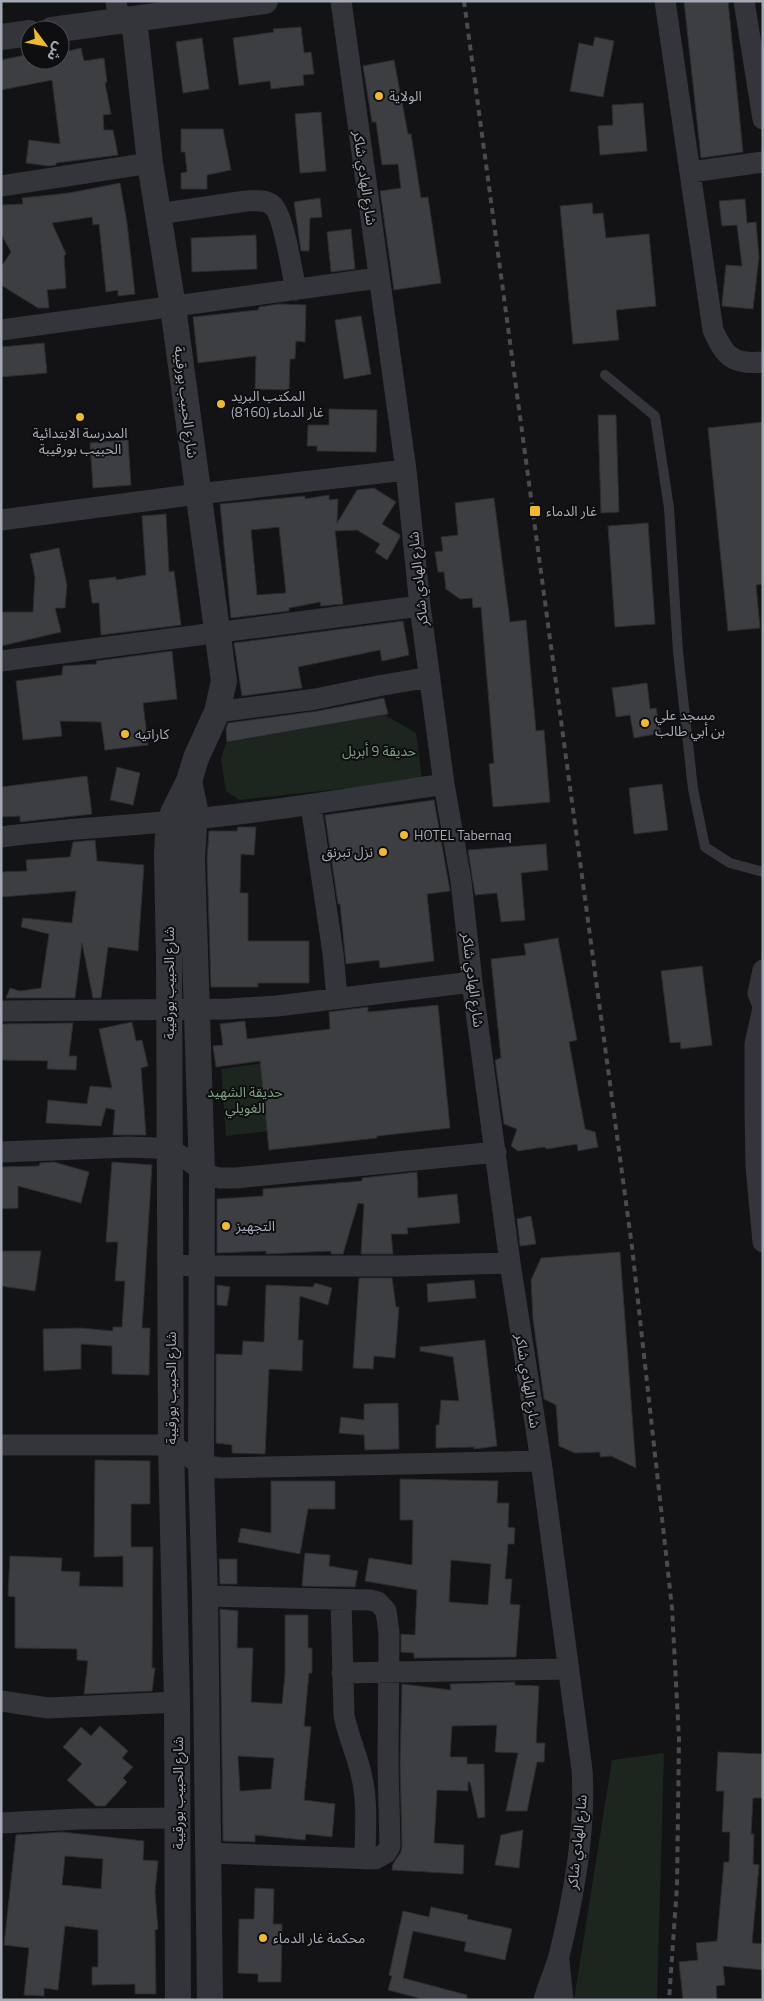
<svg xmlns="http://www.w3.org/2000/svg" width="764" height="2001" font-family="'Titillium Web','Noto Sans Arabic',sans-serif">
  <rect width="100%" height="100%" fill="#131315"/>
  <path fill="#1d251f" d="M385 715 416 733 422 780 239 800 226 791 221 759 226 743Z
    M263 1063 269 1131 226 1136 221 1069Z
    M664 1753 657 2000H574L612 1760Z"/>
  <path fill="#3d3e42" stroke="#2d2d31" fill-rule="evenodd" d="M684 1H728L743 152 701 158Z
    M301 27 304 53 311 52 314 74 303 75 304 85 271 89 270 81 239 85 233 38 274 32 273 29Z
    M595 37 614 41 603 97 570 91 579 43 593 46Z
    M202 38 209 89 183 93 176 42Z
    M81 48 84 61 104 58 107 82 105 83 111 114 103 115 104 130H113L118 155 56 163V165L49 166 26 163 29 140 60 144 52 80 1 90V60L30 54V60H60V53Z
    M394 60 408 134H411L421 198 428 197 441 283 394 290 380 191 401 188 398 164 382 165 376 122H372L363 66Z
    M643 103 647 151 600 155 598 126 613 125 612 105Z
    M321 112 326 171 300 173 295 114Z
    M181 129H223L231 170 207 175V189H181V173L187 172 185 152H181Z
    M120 183 127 223 135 294 118 296V290L106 292 99 224 93 225 92 217 52 223 66 254 64 256 66 288 47 290 49 308H38L1 285V267L11 252 1 234V205L23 204 22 198 69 193Z
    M320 198 322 217 310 218 309 251H301L294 202Z
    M745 199 747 223 756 222 759 257 753 309 722 306V304L726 265 742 266 737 225 722 226 719 201Z
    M592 203 593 214 603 213 606 238 649 234 656 306 616 310 619 340 573 344 560 206Z
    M351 229 355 269 331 272 327 232Z
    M256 235 257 269 192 272 191 238Z
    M279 304 306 305 305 342 296 341 295 359H290L289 390 255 389 256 356 198 363 193 317 258 310 259 307Z
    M361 316 371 374 344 379 335 320Z
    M44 343 47 373 1 377V347Z
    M329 409 377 410 376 452 317 451V446H307L308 425H329Z
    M598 415H616L619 512 601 513Z
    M763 422V584L756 585 760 628 728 631 708 428Z
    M128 440 131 485 93 488 90 443Z
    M374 488 396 502 382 524 400 535V537L387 560 375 552 380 544 357 530 335 531 343 604 321 606 320 602 289 608V611L231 618 220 504 305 496V499L329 495V500L338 499 337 523 357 490ZM279 527 286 593 257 595 251 530Z
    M494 498 510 622 526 620 536 731 544 730 550 802 493 807 489 764 494 763 481 607 473 608 472 598 460 599 446 589 444 572H438L435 552 443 551 441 537 458 535 455 503Z
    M166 514 169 572 174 571 181 625 101 635 99 603H92L89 580 116 577V580L146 575 142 516Z
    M648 523 655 624 615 627 608 526Z
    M59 548 67 585 65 608H55L61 632 1 646V612H33L35 577 30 554Z
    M403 621 409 655 382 661 380 650 298 667 302 688 242 696 234 643Z
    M172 651 177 699 143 703 148 745 105 750 101 722 60 721 62 736 23 740 16 681 62 675 63 666 97 664 96 661Z
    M647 683 650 709 656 708 661 733 634 738 630 715 616 717 612 688Z
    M384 698 388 714 227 742 226 729 228 723 318 711Z
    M117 767 140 773 133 805 110 800Z
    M87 776 92 814 20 822V816L1 817V787Z
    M662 784 668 830 634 834 629 788Z
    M434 800 450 891 427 894 434 961 380 968 379 960 346 964 340 904H338L325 815Z
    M238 827H256L254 855 241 854 240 893H248V941H309V983H258V987H211L207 859 209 831H237Z
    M95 840 97 861 144 865 138 951 108 947 101 998H93L82 943 75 998H6L10 988 20 991 41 988 49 934 21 927 23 918 72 923 76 891 1 897V872L27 871 26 860 70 857 73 842Z
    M546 844 548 870 521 873 525 920 501 922 497 893 475 895 468 850Z
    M558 938 577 1040 569 1042 585 1129 595 1132 598 1147 578 1151 577 1144 547 1149 544 1147 518 1151 511 1146 517 1129 504 1124 495 1060 501 1058 491 959 526 955 524 944Z
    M702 966 712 1045 681 1049 680 1042 670 1043 661 971Z
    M438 1005 450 1128 377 1136V1138L269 1150 260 1061 216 1067 213 1046 223 1045 220 1024 245 1021 247 1039 330 1029 329 1012 368 1007V1012Z
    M132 1022 136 1041 142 1040 148 1066 141 1068 146 1135H113L115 1110 106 1108 101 1126 46 1123 48 1100 87 1104 90 1086 112 1088 99 1029Z
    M73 1023 69 1056H77L76 1070 47 1069 48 1061 1 1060V1024Z
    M54 1162 89 1172 81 1203 18 1186V1208L1 1209V1167L39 1166 40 1163Z
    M112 1162 152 1165 142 1328H150L149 1375 112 1374V1346L81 1344V1369L44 1371 43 1329 80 1328 113 1331V1327H122L125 1281H115L118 1242H106Z
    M417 1172 418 1198 457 1194 460 1223 407 1228 408 1234H391L393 1254H361L364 1204 358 1203 343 1254H331V1251L266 1254V1251L217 1253V1199L263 1196V1189L362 1181V1178Z
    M531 1216 536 1244 520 1246 517 1219Z
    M1 1251H41L35 1291 1 1286Z
    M620 1252 636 1468 611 1456 600 1457V1452L575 1453 559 1446 556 1405 544 1399 533 1319 531 1280 541 1258Z
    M359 1278H392L396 1307H399L395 1358 374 1356 373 1369 353 1368Z
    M474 1280 476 1298 428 1302 427 1284Z
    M315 1283 332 1288 328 1305 300 1296 298 1340H303L302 1371 269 1369 265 1454 232 1453V1445L216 1443V1354L242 1355 243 1341 264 1342 266 1285 313 1287Z
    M217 1285 230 1287 227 1306 217 1305Z
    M485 1340 497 1446 474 1449V1447L436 1448V1425H439L441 1400 459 1401 453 1357 420 1351V1347Z
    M398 1403 399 1449 365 1450 364 1435 339 1433 341 1417 364 1420V1404Z
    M95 1460 150 1461V1504H131V1547H153L152 1668H155L152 1691 84 1694 88 1661 77 1660V1649L15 1648V1597L8 1596 10 1556 62 1558 61 1571 80 1572 79 1586 123 1587V1556L94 1557Z
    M400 1479 498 1481 497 1503H509L508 1527 515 1528 514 1544H508L505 1579H512L510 1604 520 1605 516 1657 414 1658V1653L401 1652V1634L415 1635 417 1590 365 1581 369 1558 412 1565 413 1520H400ZM451 1560 491 1564 488 1605 449 1602Z
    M271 1481H335V1509H308L300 1554 238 1542 241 1528 271 1533Z
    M305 1553 330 1555 329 1566 358 1571 355 1587 302 1586Z
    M219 1559H237V1584H220Z
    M220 1609 238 1611 237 1648H253L251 1702 282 1704 285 1675V1615H308V1648H312V1673H309L304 1726 311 1727 304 1800 335 1804 332 1837 306 1834 305 1840 255 1835V1842L223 1841ZM238 1756 274 1758 271 1789 240 1791Z
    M515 1682V1685L539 1686 536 1743H545L544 1762H537L527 1811H506L518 1753 495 1752 497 1725 452 1726 450 1757H467V1764H484L485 1817 478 1818 470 1782H468V1791L437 1790 434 1843 464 1845 463 1874 392 1870 393 1864 401 1852 402 1846 400 1762 402 1684 451 1690 450 1684Z
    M100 1726 128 1751 122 1758 133 1767 123 1778 127 1782 105 1806H96L67 1780 82 1764 63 1747 81 1727 91 1736Z
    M718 1752 763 1754V1798H753L751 1834H754L753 1864 759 1865 752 1943 763 1944V1970L723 1966 725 1985 716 1986 717 2000H683L679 1962 698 1960 696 1943 717 1941 724 1862H729L730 1832H722L724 1791H716Z
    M523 1830 519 1868 495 1865 501 1835Z
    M62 1832 144 1841 143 1860 158 1861 155 1892 158 1929 155 1930 156 1994H135V1984L92 1985V1967H98V1930L65 1926 58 1990 44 1988V1996L24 1995 29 1948 4 1945 16 1835ZM65 1856 103 1859 101 1889 62 1885Z
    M255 1888 274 1889 273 1924H282L281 1982H258V1974L238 1973 239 1919H254Z
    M431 1907 468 1915 467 1919 512 1929 505 1960 464 1951 466 1942 413 1931 403 1978 467 1995V2000H426L388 1990 392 1976 389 1975 403 1911 429 1917Z"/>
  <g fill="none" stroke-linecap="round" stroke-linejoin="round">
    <path stroke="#34353a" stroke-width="10" d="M605 375 655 416 669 508 678 652 693 789 705 847 730 863 763 872"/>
    <path stroke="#34353a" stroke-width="21" d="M116 1 119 20
      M341 1 406 470 420 606 444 784 461 881 472 982 510 1263 541 1461 582 1770C586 1831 574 1896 559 1956 555 1971 548 1985 544 2000
      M665 1 713 330C725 357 733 365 763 362
      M744 1 763 119
      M691 172 763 162
      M1 186 150 163
      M158 214 246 201C254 201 265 199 272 205 284 214 292 273 296 290
      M1 330 378 278
      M1 520 198 494 406 470
      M1 661 420 606
      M217 712 316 699 378 686 430 677
      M311 805 333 953 337 998
      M1 837C58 829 115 827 172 821 263 813 353 798 444 784
      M763 970 758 993 763 1006
      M763 1008 755 1044V1106L756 1166 763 1242
      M1 1011 229 1009 277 1006 472 982
      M1 1152 128 1147 155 1148 170 1150 187 1159 207 1175 220 1178H236L496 1152
      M170 1265 200 1266H399L510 1263
      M1 1445H163L180 1450 201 1465 221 1468 541 1461
      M205 1596 370 1600 378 1602 386 1611 389 1633 388 1762 390 1846 386 1853 375 1859 208 1853
      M341 1600 344 1715C348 1737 358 1756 362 1778 368 1804 365 1832 365 1859
      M342 1673 567 1669
      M1 1701 48 1708 177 1702
      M1 1823 79 1819 177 1818
      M559 1961 563 2000"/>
    <path stroke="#34353a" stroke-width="26" d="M134 19 150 163 173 307 224 681 217 712 196 758 189 781 173 813 168 835 167 855 169 960 171 1446 177 1702 178 2000
      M52 30 265 1
      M1 37 30 33
      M189 781 195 810 192 859 202 1172 201 1465 205 1596 210 2000"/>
    <path stroke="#494b51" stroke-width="4" stroke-dasharray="6 5" stroke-linecap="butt" d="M464 1 632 1247 672 1608 679 1739 677 1886 669 2000"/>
  </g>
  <g fill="#efba31" stroke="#0e0e10" stroke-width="2">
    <circle cx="379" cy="96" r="5"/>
    <circle cx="221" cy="404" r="5"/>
    <circle cx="80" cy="417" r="5"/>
    <rect x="529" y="505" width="12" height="12" rx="2.5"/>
    <circle cx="645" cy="723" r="5"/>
    <circle cx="125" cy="734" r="5"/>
    <circle cx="404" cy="835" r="5"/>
    <circle cx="383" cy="852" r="5"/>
    <circle cx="226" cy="1226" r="5"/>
    <circle cx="263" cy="1938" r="5"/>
  </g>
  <g text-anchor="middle" stroke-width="4" stroke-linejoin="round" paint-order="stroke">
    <g font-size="14" fill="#a5a9b5" stroke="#0e0e10" text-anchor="start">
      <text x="389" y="101">الولاية</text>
      <text x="231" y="401">المكتب البريد<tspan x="231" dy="16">غار الدماء (8160)</tspan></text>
      <text x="80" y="438" text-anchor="middle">المدرسة الابتدائية<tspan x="80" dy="16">الحبيب بورقيبة</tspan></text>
      <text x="546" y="516">غار الدماء</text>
      <text x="655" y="720">مسجد علي<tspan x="655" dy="16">بن أبي طالب</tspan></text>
      <text x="135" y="739">كاراتيه</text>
      <text x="414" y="840">HOTEL Tabernaq</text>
      <text x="373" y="857" text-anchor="end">نزل تبرنق</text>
      <text x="236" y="1231">التجهيز</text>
      <text x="273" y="1943">محكمة غار الدماء</text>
    </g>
    <g font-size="14" fill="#a5a9b5" stroke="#0e0e10">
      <text transform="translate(365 178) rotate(82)" y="5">شارع الهادي شاكر</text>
      <text transform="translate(186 402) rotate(83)" y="5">شارع الحبيب بورقيبة</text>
      <text transform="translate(418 579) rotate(-96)" y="5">شارع الهادي شاكر</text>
      <text transform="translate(473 980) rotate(83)" y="5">شارع الهادي شاكر</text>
      <text transform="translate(169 983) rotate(-90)" y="5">شارع الحبيب بورقيبة</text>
      <text transform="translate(528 1381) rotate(81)" y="5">شارع الهادي شاكر</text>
      <text transform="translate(171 1388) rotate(-90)" y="5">شارع الحبيب بورقيبة</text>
      <text transform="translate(178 1793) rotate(-90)" y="5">شارع الحبيب بورقيبة</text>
      <text transform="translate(577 1842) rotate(-84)" y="5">شارع الهادي شاكر</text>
    </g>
    <g font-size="14" fill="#7ca080" stroke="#0e0e10">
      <text x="379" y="756">حديقة 9 أبريل</text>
      <text x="245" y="1097">حديقة الشهيد<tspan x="245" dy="16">الغويلي</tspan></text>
    </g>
  </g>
  <rect width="764" height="2001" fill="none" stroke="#a5a9b5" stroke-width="5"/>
  <g transform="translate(45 45) rotate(122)"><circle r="24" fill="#0e0e10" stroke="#4a4c52"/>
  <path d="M0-4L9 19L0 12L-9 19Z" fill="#efba31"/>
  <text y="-8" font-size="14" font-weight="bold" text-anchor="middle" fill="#a5a9b5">ش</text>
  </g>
</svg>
